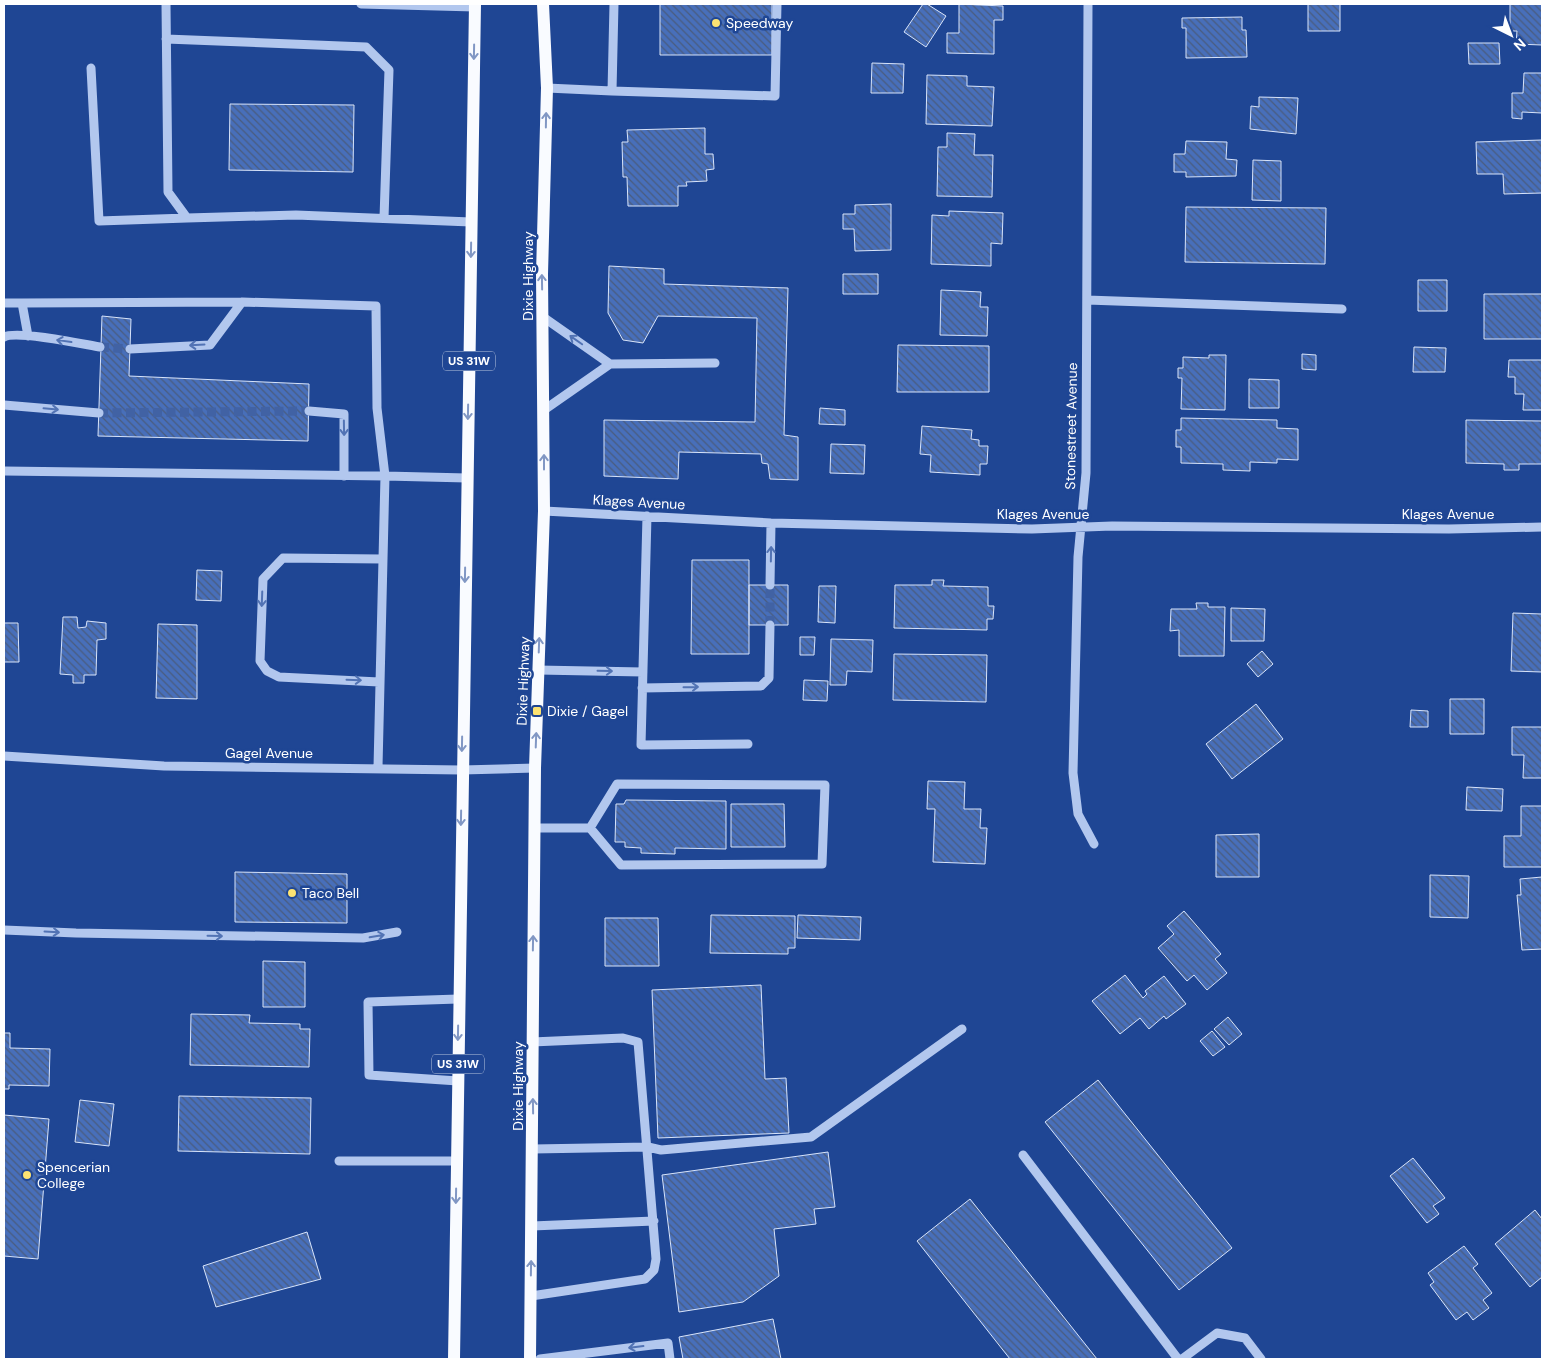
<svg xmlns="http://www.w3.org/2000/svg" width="1546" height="1363" font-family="'DM Sans',sans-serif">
  <defs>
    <pattern id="building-back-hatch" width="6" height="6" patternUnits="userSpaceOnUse" patternTransform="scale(1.25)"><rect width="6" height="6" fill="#486fba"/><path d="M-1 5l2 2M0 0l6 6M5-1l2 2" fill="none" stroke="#4a5c7e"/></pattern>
  </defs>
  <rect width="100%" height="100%" fill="#1f4694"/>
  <path fill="url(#building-back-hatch)" stroke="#d8e4fa" d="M660 4H772V55H660Z
    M923 4H927L946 16 926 47 904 32Z
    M959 4 1003 6V20H994V54L947 53V33H959Z
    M1308 4H1340V31H1308Z
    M1510 4H1542V45L1516 44 1517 31H1510Z
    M1242 17V30H1246L1247 57 1186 58V28H1182V18Z
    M1468 43H1499L1500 64H1469Z
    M872 63 904 64 903 93H871Z
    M1524 73H1542V113L1522 112V119L1512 118V93H1523Z
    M927 75 967 76V86L994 87 992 126 926 124Z
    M1259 97 1298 98 1296 134 1250 129 1251 106 1259 107Z
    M230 104 354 105 353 172 229 170Z
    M705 128V154H713L714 169 706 170 707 181 686 182 687 186H678V206H628L627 177H623L622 142H628L627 130Z
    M947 133 975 134 974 155H993L992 197 937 196 938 147H947Z
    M1542 140V193L1504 194 1503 174H1477L1476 142Z
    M1186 141 1227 142 1226 159 1237 160 1236 176 1186 177V172H1174V154H1185Z
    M1253 160 1281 161V201L1252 200Z
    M891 204V250L855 251 854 229H843V214H855V205Z
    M1186 207 1326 208 1325 264 1185 262Z
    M949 211 1003 213 1002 244 991 243V266L931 264 932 215 949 216Z
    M609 266 664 269V284L788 288 784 435 798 437V480L770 479 768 464 762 463 761 454 679 452 678 479 604 476V420L755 422 757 318 658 316 643 343 623 340 608 313Z
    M843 274H878V294H843Z
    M1418 280H1447V311H1418Z
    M941 290 981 292 980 307H988L987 336 940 335Z
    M1484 294H1542V339H1484Z
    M102 316 131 319 129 376 309 384 308 441 98 436Z
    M898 345 989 346V392H897Z
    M1414 347 1446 348 1445 372H1413Z
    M1302 354 1316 355V370L1302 369Z
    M1209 355H1226L1225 410 1181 409 1182 378H1178V368H1183V357L1209 358Z
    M1509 360H1542V410H1523L1524 394H1515V377H1508Z
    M1249 379 1279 380V408H1249Z
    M820 408 845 410V425L819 424Z
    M1181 418 1277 420V428L1298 429V460L1277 459V463L1250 462V471L1223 470V464L1181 463V447H1176V430H1181Z
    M1466 420 1542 421V464H1519V470H1504V464L1466 463Z
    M922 426 972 430 971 439 979 440V446H988L987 464H980V475L930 472 931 455 920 454Z
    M831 444 865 445 864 474 830 473Z
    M692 560H749V654H691Z
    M197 570 222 571 221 601 196 600Z
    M932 580H944L943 586 988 587V606H994L993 619H987V630L894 628 895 585H932Z
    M749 585H788V625H749Z
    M819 586H836L835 623 818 622Z
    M1196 603H1208V607H1225L1224 656H1179V630L1170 631 1171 609H1197Z
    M1231 608 1265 609 1264 641H1231Z
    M1513 613 1542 614V672L1511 671Z
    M63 617H77L78 628 86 627 87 621 106 623V639L97 640 96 675H84V683H73V675L60 674Z
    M4 623H18L19 662H4Z
    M158 624 197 625V699L156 698Z
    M800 637H815L814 655H800Z
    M831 639 873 640 872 672 847 671 846 685H830Z
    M1262 651 1273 664 1258 677 1247 664Z
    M894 654 987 655 986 702 893 700Z
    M804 680 828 681 827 701 803 700Z
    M1450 699H1484V734H1450Z
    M1256 704 1283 739 1232 779 1206 744Z
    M1411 710 1428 711V727H1410Z
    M1512 727H1542V778H1523L1524 755H1512Z
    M928 781 965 782 964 809H981L980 828H987L985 864 933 862 935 809H927Z
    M1467 787 1503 789 1502 811 1466 810Z
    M626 800 726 801V849L675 848V854L641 853V848L625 847V842H615L616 804H624Z
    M731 804H784L785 847H731Z
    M1521 806H1542V867H1504V836H1521Z
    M1259 834V877H1216V835Z
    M235 872 347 874V923L235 922Z
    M1430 875 1469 876 1468 918 1430 917Z
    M1542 877V949L1522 950 1517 895H1521L1520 879Z
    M1184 911 1221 954 1215 959 1227 973 1207 990 1194 975 1187 981 1158 948 1174 934 1167 926Z
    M711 915 795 916V948H788V954L710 953Z
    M798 915 861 917 860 940 797 938Z
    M605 918H658L659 966H605Z
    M263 961 305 962V1007H263Z
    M1125 975 1143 998 1147 994 1145 991 1164 976 1186 1004 1166 1019 1164 1016 1149 1029 1140 1018 1120 1034 1092 1001Z
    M761 985 765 1079 786 1078 789 1133 658 1138 652 990Z
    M191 1014 250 1015 249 1023 300 1024V1029H310L309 1067 190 1065Z
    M1228 1017 1242 1034 1229 1045 1214 1029Z
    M1212 1031 1225 1047 1213 1056 1200 1041Z
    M4 1033H10V1048L50 1049 49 1086 9 1085V1089H4Z
    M1098 1080 1232 1248 1179 1290 1045 1122Z
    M179 1096 311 1098 310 1154 178 1151Z
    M80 1100 114 1104 109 1146 75 1142Z
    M4 1115 49 1119 38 1259 4 1256Z
    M828 1152 835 1207 814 1209 816 1224 774 1229 779 1276 743 1302 679 1312 662 1175Z
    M1413 1158 1445 1198 1433 1206 1439 1214 1427 1223 1390 1176Z
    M970 1199 1097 1359H1010L917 1241Z
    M1535 1210 1542 1219V1277L1530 1287 1495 1244Z
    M307 1232 321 1279 216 1307 203 1266Z
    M1464 1246 1478 1264 1473 1268 1492 1293 1483 1300 1489 1308 1473 1320 1467 1312 1456 1320 1430 1285 1434 1282 1428 1273Z
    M773 1319 781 1359H683L679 1337Z"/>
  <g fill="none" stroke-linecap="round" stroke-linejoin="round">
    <path stroke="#4162a4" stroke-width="9" stroke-dasharray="9 4.5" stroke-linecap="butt" d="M100 347 130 349
      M99 413 309 411
      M770 625V585"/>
    <path stroke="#b2c7ee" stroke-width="9" d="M166 4 168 192 187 218 296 215 471 222
      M361 4 475 7
      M614 4 612 91 775 96 777 4
      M1088 4 1086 473 1078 557 1073 773 1078 814 1094 844
      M166 39 366 47 389 70 384 218
      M91 68 99 221 187 218
      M547 88 612 91
      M1087 300 1342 309
      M4 303H22L28 336
      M22 303 242 302 376 306 377 408 385 476 467 478
      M543 317 610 364
      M4 337C17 330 82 344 100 347
      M130 349 210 345 242 302
      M4 405 99 413
      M544 410 610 364 715 363
      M309 411 344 414V476
      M4 471 385 476 378 767
      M544 511 771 523 1032 529 1112 526 1449 529 1542 527
      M647 516 641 745 748 744
      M770 585 771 523
      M538 670 643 672
      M379 682 279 677 267 671 260 661 263 579 283 558 382 559
      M642 688 761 686 769 678 770 625
      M4 756 164 766 462 770 535 768
      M617 784 825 785 822 864 621 865 590 828Z
      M534 828H590
      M4 930 76 933 363 938 397 932
      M458 1081 369 1075 368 1002 458 999
      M533 1149 648 1147 661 1150 811 1137 962 1029
      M1023 1155 1178 1359
      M339 1161H456
      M532 1226 654 1221
      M531 1296 645 1279 654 1270 656 1259 638 1042 623 1038 532 1042
      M540 1359 668 1343 670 1359
      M1182 1359 1217 1333 1245 1338 1261 1359"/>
    <path stroke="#f9fbff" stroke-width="12" d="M454 1359 475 4
      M530 1359 535 768 544 511 542 274 547 88 543 4"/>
  </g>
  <defs><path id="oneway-shaft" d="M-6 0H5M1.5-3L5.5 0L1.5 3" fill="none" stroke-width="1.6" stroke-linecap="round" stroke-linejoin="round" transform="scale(1.25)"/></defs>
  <g stroke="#8197c4">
    <use href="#oneway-shaft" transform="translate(474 52) rotate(91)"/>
    <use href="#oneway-shaft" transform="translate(546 120) rotate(-89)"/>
    <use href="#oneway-shaft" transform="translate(471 250) rotate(91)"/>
    <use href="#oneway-shaft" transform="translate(542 282) rotate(-91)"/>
    <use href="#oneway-shaft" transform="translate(468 412) rotate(91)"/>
    <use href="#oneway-shaft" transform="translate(544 462) rotate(-90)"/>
    <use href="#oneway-shaft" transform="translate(465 575) rotate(91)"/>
    <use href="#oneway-shaft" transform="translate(539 645) rotate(-88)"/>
    <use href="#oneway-shaft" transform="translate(536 740) rotate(-88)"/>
    <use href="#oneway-shaft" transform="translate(462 744) rotate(91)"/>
    <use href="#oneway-shaft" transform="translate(461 818) rotate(91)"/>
    <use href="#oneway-shaft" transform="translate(533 943) rotate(-89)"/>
    <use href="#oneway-shaft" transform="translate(458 1033) rotate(91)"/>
    <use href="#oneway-shaft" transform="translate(533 1106) rotate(-91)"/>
    <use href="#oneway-shaft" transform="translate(456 1196) rotate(91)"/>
    <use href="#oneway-shaft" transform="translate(531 1268) rotate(-89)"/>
  </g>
  <g stroke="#5273b4">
    <use href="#oneway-shaft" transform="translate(576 340) rotate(-145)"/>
    <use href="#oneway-shaft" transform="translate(64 341) rotate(-172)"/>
    <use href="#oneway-shaft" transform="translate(197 345) rotate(177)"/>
    <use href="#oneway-shaft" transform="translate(51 409) rotate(5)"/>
    <use href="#oneway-shaft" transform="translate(344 428) rotate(89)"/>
    <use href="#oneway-shaft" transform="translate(771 554) rotate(-89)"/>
    <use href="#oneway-shaft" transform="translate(262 599) rotate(92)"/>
    <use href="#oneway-shaft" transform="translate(605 671) rotate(1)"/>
    <use href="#oneway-shaft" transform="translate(354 680) rotate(2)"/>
    <use href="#oneway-shaft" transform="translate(691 687) rotate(-1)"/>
    <use href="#oneway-shaft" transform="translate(52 932) rotate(3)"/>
    <use href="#oneway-shaft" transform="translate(215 936) rotate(1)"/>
    <use href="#oneway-shaft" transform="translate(377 936) rotate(-10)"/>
    <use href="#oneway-shaft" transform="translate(636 1347) rotate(173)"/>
  </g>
  <g fill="#fce272" stroke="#1f4694" stroke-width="2">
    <circle cx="716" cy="23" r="5"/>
    <rect x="532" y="706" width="10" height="10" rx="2.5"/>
    <circle cx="292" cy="893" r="5"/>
    <circle cx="27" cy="1175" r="5"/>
  </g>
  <g text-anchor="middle" stroke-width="5" stroke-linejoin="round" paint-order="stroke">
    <g fill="#1f4694" stroke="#bcc8df" stroke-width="1">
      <rect x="443" y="351.5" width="52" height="19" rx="4"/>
      <rect x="432" y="1054.5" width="52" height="19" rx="4"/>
    </g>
    <g font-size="12" font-weight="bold" fill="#fff">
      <text x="469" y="365">US 31W</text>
      <text x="458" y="1068">US 31W</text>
    </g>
    <g font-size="14" fill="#fff" stroke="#1f4694" text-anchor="start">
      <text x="726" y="28">Speedway</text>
      <text x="547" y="716">Dixie / Gagel</text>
      <text x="302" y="898">Taco Bell</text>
      <text x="37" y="1172">Spencerian<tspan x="37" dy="16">College</tspan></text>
    </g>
    <g font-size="14" fill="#fff" stroke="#1f4694">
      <text transform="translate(528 276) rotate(-90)" y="5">Dixie Highway</text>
      <text transform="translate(1071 426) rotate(-89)" y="5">Stonestreet Avenue</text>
      <text transform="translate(639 502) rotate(3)" y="5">Klages Avenue</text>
      <text x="1043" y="519">Klages Avenue</text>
      <text x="1448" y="519">Klages Avenue</text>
      <text transform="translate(523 681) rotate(-88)" y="5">Dixie Highway</text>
      <text x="269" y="758">Gagel Avenue</text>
      <text transform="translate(518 1086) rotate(-90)" y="5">Dixie Highway</text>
    </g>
  </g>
  <rect width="1546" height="1363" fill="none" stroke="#ffffff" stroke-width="10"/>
  <g transform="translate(1511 35) rotate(138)" stroke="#1f4694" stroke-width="4" paint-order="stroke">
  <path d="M0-4L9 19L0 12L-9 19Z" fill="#ffffff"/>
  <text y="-8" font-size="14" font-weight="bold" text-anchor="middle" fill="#ffffff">N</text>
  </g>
</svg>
